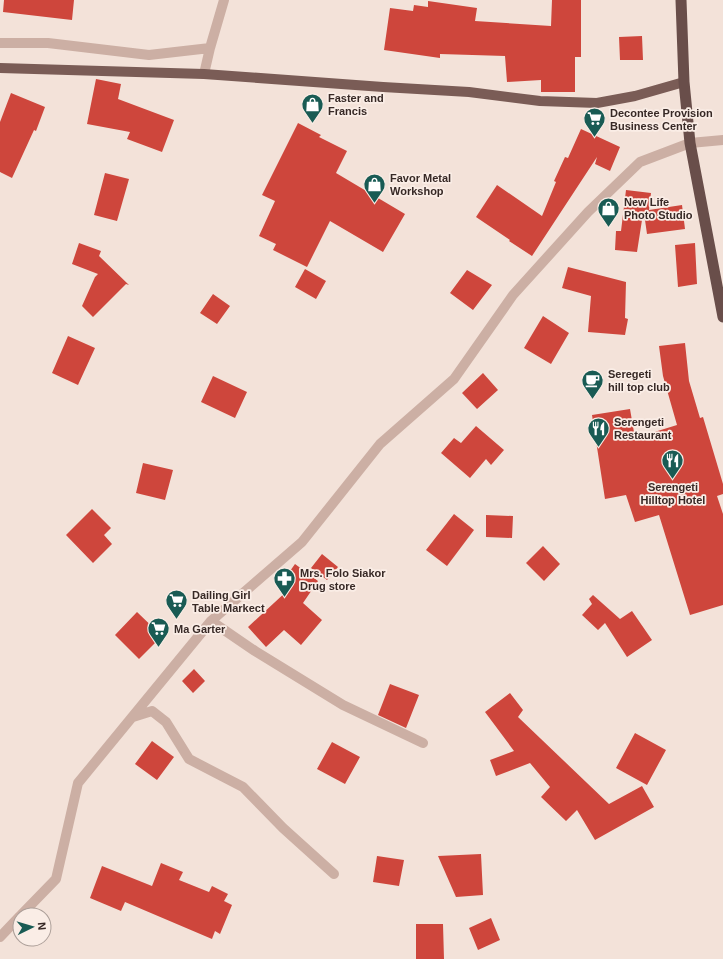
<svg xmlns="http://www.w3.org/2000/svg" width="723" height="959" font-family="Helvetica,sans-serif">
  <rect width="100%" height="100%" fill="#f3e2d9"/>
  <path fill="#ce463c" d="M4 0H74L72 20 3 12Z
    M552 0H581V57H575V92H541V80L507 82 505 56 440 54V58L384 50 390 8 413 11 414 5 428 7V1L477 8 475 21 551 26Z
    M642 36 643 60H620L619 37Z
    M96 79 121 84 118 99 174 120 162 152 127 139 130 132 87 124Z
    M11 93 45 107 36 131 34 130 12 178 0 172V122Z
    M298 123 321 135 319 137 347 151 336 173 405 214 383 252 330 221 307 267 273 250 276 244 259 236 275 201 262 195Z
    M581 129 620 147 610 171 595 164 597 157 532 256 509 241 510 240 476 217 497 185 542 216 556 182 554 181 565 157 568 158Z
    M105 173 129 179 117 221 94 215Z
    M626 190 651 193 649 210 682 205 685 229 647 234 645 220H642L637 252 615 250 616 231H621Z
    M79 243 101 251 99 256 129 285 126 284 93 317 82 306 95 277 98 274 72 264Z
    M695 243 697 284 678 287 675 245Z
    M568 267 626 282 625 318 628 319 625 335 588 332 591 296 562 288Z
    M305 269 326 281 316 299 295 287Z
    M467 270 492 285 473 310 450 293Z
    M213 294 230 306 217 324 200 313Z
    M543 316 569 333 551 364 524 348Z
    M68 336 95 348 78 385 52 373Z
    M685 343 689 381 700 418 703 417 723 484V494L717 496 723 514V605L690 615 659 515 635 522 626 495 605 499 592 415 630 409 635 438 677 425 663 376 659 346Z
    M483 373 498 390 477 409 462 393Z
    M213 376 247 392 235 418 201 402Z
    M476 426 504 450 491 465 486 459 470 478 441 453 454 438 461 443Z
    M143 463 173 470 165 500 136 493Z
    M92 509 111 528 104 535 112 544 93 563 66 535Z
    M454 514 474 530 447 566 426 550Z
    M486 515 513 516 512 538 486 537Z
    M543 546 560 564 544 581 526 563Z
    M322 554 338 567 327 580 311 568Z
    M295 564 318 581 303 603 322 620 301 645 284 630 266 647 248 627 288 590 280 585Z
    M593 595 620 619 632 611 652 640 627 657 605 623 598 630 582 615 592 604 589 599Z
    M137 612 162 636 139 659 115 635Z
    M194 669 205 681 193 693 182 681Z
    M390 684 419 695 406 728 378 715Z
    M510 693 523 710 518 717 609 804 642 786 654 807 595 840 577 810 566 821 541 797 550 787 530 763 496 776 490 760 514 751 485 712Z
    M635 733 666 750 647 785 616 768Z
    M152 741 174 757 157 780 135 764Z
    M332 742 360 757 345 784 317 769Z
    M481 854 483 895 456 897 438 856Z
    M377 856 404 860 399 886 373 882Z
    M161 863 183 872 179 880 209 892 212 886 228 894 224 901 232 905 220 934 215 931 212 939 125 902 121 911 90 898 102 866 152 886Z
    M491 918 500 940 478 950 469 928Z
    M416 924H443L444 959H416Z"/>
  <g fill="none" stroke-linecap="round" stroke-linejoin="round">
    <path stroke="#ccafa4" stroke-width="10" d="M0 43H48L149 55 210 48
      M204 74 210 48 224 0
      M211 621 255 651 343 705 423 743
      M133 717 152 711 166 722 189 759 243 787 283 828 334 874
      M21 915 56 879 78 783 211 621 302 542 380 444 454 379 513 295 588 212 640 162 690 143 723 140
      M0 937 20 916"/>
    <path stroke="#7a5c56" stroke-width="10" d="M0 68 204 74 383 87 469 92 540 101 597 103 635 96 684 82"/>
    <path stroke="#694e4a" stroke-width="11" d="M681 0 684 82 690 143 723 317"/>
  </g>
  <defs>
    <symbol id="shop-pin" viewBox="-11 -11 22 30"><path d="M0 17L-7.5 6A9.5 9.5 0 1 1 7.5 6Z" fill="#195b54" stroke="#faede6"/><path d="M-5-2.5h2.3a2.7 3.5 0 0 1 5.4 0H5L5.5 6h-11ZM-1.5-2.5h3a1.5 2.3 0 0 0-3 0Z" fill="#fff"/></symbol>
    <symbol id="supermarket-pin" viewBox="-11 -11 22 30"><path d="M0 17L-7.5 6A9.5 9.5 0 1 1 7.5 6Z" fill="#195b54" stroke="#faede6"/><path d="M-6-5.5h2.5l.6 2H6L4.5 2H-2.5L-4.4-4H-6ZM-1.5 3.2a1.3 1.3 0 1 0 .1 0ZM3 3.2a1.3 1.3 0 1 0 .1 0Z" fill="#fff"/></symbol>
    <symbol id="cafe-pin" viewBox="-11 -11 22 30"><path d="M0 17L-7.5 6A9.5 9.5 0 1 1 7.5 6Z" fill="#195b54" stroke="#faede6"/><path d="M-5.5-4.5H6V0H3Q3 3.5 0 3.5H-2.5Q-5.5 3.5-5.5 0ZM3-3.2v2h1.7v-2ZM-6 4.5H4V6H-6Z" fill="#fff"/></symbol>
    <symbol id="restaurant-pin" viewBox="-11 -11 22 30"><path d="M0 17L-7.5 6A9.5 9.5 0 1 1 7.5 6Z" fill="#195b54" stroke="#faede6"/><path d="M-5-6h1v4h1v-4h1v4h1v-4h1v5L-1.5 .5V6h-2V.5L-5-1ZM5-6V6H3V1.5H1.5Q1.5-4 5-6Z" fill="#fff"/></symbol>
    <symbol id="pharmacy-pin" viewBox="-11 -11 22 30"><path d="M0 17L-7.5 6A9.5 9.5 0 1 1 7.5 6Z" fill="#195b54" stroke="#faede6"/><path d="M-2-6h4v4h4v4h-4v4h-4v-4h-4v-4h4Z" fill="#fff"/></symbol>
  </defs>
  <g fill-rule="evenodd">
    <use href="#shop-pin" x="300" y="92" width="25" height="34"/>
    <use href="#supermarket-pin" x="582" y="106" width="25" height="34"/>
    <use href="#shop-pin" x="362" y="172" width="25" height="34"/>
    <use href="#shop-pin" x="596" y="196" width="25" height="34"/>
    <use href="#cafe-pin" x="580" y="368" width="25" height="34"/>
    <use href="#restaurant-pin" x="586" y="416" width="25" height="34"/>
    <use href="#restaurant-pin" x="660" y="448" width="25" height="34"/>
    <use href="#pharmacy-pin" x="272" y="566" width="25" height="34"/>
    <use href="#supermarket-pin" x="164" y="588" width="25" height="34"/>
    <use href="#supermarket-pin" x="146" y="616" width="25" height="34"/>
  </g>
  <g text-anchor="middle" stroke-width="3.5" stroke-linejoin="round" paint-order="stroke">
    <g font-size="11" font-weight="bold" fill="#372926" stroke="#faede6" text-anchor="start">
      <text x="328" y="102">Faster and<tspan x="328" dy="13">Francis</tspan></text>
      <text x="610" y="117">Decontee Provision<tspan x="610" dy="13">Business Center</tspan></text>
      <text x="390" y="182">Favor Metal<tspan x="390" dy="13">Workshop</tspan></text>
      <text x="624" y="206">New Life<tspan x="624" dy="13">Photo Studio</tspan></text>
      <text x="608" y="378">Seregeti<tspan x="608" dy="13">hill top club</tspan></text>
      <text x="614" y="426">Serengeti<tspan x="614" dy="13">Restaurant</tspan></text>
      <text x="673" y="491" text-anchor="middle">Serengeti<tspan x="673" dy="13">Hilltop Hotel</tspan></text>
      <text x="300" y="577">Mrs. Folo Siakor<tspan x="300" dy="13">Drug store</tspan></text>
      <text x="192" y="599">Dailing Girl<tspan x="192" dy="13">Table Markect</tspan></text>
      <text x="174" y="633">Ma Garter</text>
    </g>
  </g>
  <g transform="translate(32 927) rotate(85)"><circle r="19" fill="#faede6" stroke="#ac9f99"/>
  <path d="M0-3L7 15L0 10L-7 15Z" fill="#195b54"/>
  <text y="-6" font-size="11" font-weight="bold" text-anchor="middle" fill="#372926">N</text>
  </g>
</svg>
